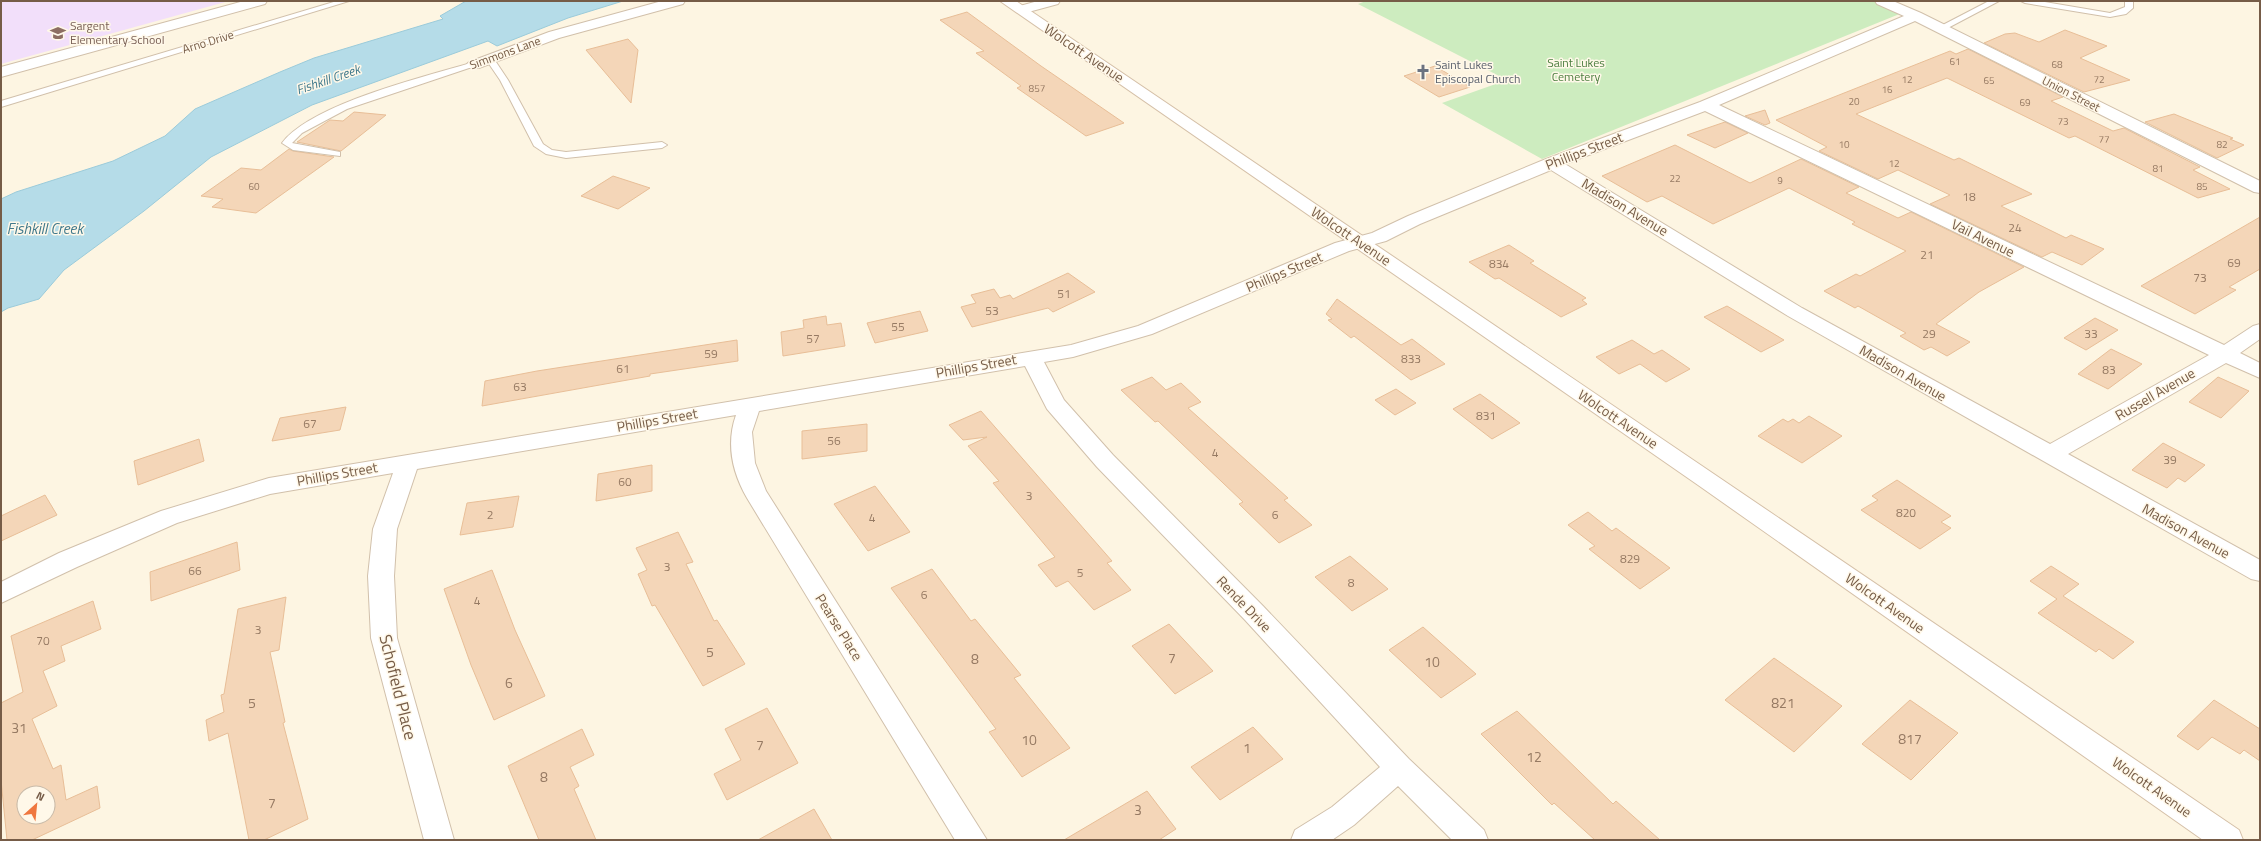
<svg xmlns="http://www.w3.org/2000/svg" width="2261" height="841" font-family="'Titillium Web',sans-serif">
  <rect width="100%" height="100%" fill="#fdf5e2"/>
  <path fill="#f2dffa" d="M1 1H229L1 64Z"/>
  <path fill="#cdecbf" d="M1366 1H1877L1902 13 1542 159 1442 103 1507 80 1358 4Z"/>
  <path fill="#b5dce8" stroke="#9bcbda" d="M466 1H623L568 18 497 46 488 41 312 105 211 157 144 211 64 270 39 299 8 308 1 312V199L16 192 113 161 165 136 195 109 280 72 314 58 443 19 440 16Z"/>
  <path fill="#f4d6b8" stroke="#e8be97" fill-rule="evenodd" d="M967 12 1041 66 1124 123 1086 136 1017 88 1021 86 976 53 984 51 940 20Z
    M2065 30 2107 46 2080 58 2130 80 2084 92 1984 43 2005 34 2015 33 2039 42Z
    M628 39 638 50 631 103 586 50Z
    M1968 49 2063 97 2051 101 2113 131 2124 128 2200 167 2193 170 2230 189 2198 198 2075 136 2069 138 1947 78 1856 114 1954 160 1959 158 2032 194 2001 206 2066 238 2071 235 2104 249 2082 265 2052 252 2042 257 1930 204 1950 195 1898 170 1878 179 1819 151 1827 147 1776 120 1950 51 1956 54Z
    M1435 66 1470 87 1439 97 1404 76Z
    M1765 110 1770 123 1765 125 1745 116Z
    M354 112 386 115 341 151 297 142 330 120 343 121Z
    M2174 114 2233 138 2230 139 2244 145 2217 158 2145 122Z
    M1725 122 1748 133 1715 148 1687 135Z
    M1675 145 1750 183 1801 159 1859 187 1846 193 1898 218 1911 212 2024 267 1979 292 1936 324 1970 342 1947 356 1931 347 1924 350 1900 336 1906 333 1858 306 1855 308 1824 291 1856 274 1860 276 1906 251 1852 224 1855 222 1789 188 1713 224 1662 196 1647 202 1602 176Z
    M289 149 293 151 334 157 256 213 212 207 223 199 201 196 241 168 261 170Z
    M613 176 650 188 618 209 581 196Z
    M2260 217V269L2229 287 2236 290 2195 314 2141 286Z
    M1509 245 1534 261 1530 263 1586 298 1582 300 1587 304 1561 317 1499 278 1495 279 1469 262Z
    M1068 273 1095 292 1053 312 1048 308 972 327 961 307 976 303 971 295 994 289 1000 298 1010 295 1013 299Z
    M1337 299 1401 345 1412 339 1445 364 1411 380 1354 336 1351 338 1328 320 1332 319 1326 314Z
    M1727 306 1784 340 1761 352 1704 317Z
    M920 311 928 331 875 343 867 323Z
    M826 316 827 325 841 323 845 346 783 356 781 332 804 328 803 320Z
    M2095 318 2118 330 2086 350 2064 338Z
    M737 340 738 361 650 374V376L482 406 485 381 537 371Z
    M1632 340 1654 354 1662 350 1690 369 1666 382 1640 364 1619 374 1596 357Z
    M2111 349 2142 364 2108 389 2078 374Z
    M1152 377 1166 390 1181 383 1201 402 1188 408 1288 498 1284 500 1312 525 1279 543 1239 504 1243 502 1158 421 1155 422 1121 390Z
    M2218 377 2249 391 2221 418 2189 402Z
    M1396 389 1416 403 1395 415 1375 400Z
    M1480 394 1520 423 1492 439 1453 409Z
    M346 407 340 430 272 441 280 418Z
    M981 411 1112 561 1107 563 1131 590 1094 610 1068 581 1056 587 1038 565 1055 557 993 483 999 481 968 446 987 437 963 440 949 425Z
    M1809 416 1842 436 1802 463 1758 436 1783 419 1788 422 1793 419 1799 423Z
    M867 424V451L802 459V431Z
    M199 439 204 461 138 485 134 461Z
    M2163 443 2205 465 2185 482 2178 478 2167 488 2132 470Z
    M652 465V491L596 501 598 474Z
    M1897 480 1951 516 1941 522 1951 528 1920 549 1861 510 1878 500 1872 496Z
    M875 486 910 532 868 551 834 504Z
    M45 495 57 515 1 541V516Z
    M519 496 513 527 460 535 467 503Z
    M1588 512 1612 531 1616 528 1670 568 1640 589 1589 549 1595 546 1568 525Z
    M678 532 693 562 686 564 714 621 717 620 745 664 703 686 655 605 652 606 638 574 647 570 636 548Z
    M237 542 240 570 151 601 150 572Z
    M1350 556 1388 589 1352 611 1315 577Z
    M2051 566 2079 584 2063 596 2134 642 2113 659 2099 649 2096 652 2038 613 2057 599 2030 581Z
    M932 569 971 621 975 619 1021 675 1014 678 1070 748 1022 777 989 732 996 729 891 588Z
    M492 570 515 630 545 696 494 720 471 665 444 589Z
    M286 597 279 650 270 652 285 722 283 723 308 819 264 840H249L228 733 209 741 206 720 224 712 221 695 224 694 238 609Z
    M93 601 101 629 61 646 65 661 43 671 57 706 32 719 53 769 61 765 66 800 97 786 100 808 32 840H7L1 780V703L23 692 11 636ZM24 793H48V817H24Z
    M1169 624 1213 671 1175 694 1132 646Z
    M1423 627 1476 674 1441 698 1389 650Z
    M1774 658 1842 706 1794 752 1725 700Z
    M1910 700 1958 733 1911 780 1862 744Z
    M2214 700 2260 729V761L2244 750 2240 754 2212 737 2198 750 2177 736Z
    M767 708 798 763 727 800 714 774 741 760 725 729Z
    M1517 711 1613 804 1616 801 1660 840H1595L1554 803 1552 805 1481 734Z
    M1253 727 1283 759 1220 800 1191 767Z
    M582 729 594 755 570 767 579 786 574 789 596 840H539L508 766Z
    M1147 791 1176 829 1159 840H1064Z
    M814 809 832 840H758Z"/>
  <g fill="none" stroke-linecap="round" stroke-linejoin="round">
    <defs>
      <path id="service" d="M337 1H349L1 107V101Z
        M1989 1H1999L1944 30 1937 28Z
        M2021 1H2039L2110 13 2125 7V1H2133V8L2126 14 2110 17 2025 3Z
        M486 56H492L508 80 543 144 552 150 566 152 662 142 667 145 662 148 566 158 546 154 534 146 500 80 485 58Z
        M471 63 478 65 347 109 302 133 292 143 340 152V156L293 150 282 143C312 104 423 77 471 63Z"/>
      <path id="minor" d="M244 1H267L265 4 1 77V67Z
        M662 1H685L683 4 559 38 479 68H469L466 65 469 62 549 32Z
        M1038 1H1060L1058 4 1021 14 1014 10 1016 7Z
        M1875 1H1893L1921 13 2260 181V193L2254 192 1915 21 1719 105 2224 345 2253 326 2260 324V339L2240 353 2260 363V378L2226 363 2068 454 2260 560V581L2251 579 1788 316 1551 170 1420 224 1386 241 1349 251 1152 334 1073 357 1044 362 1064 400 1113 455 1263 606 1409 759 1484 830 1488 840H1452L1398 786 1354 825 1332 840H1291L1295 830 1332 807 1380 767 1245 620 1097 467 1047 409 1025 366 759 411 752 432 755 463 766 491 987 840H955L747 498C732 472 726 443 736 415L417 469 397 529 394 576 397 638 454 840H424L371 638 368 576 373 529 393 473 270 494 177 523 77 567 1 603V582L59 553 161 511 269 478 1071 345 1138 326 1335 243 1372 233 1408 216 1546 159 1700 102 1904 16 1877 4ZM1705 111 2209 355 2050 444 1802 308 1565 164Z"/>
      <path id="secondary" d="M1000 1H1016L2239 830 2243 840H2203L1698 485Z"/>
    </defs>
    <use href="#service" stroke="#d1c0ab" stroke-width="2"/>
    <use href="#minor" stroke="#d1c0ab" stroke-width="2"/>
    <use href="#secondary" stroke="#d5c0a8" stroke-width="2"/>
    <use href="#service" fill="#fff" fill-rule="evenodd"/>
    <use href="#minor" fill="#fff" fill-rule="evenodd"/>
    <use href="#secondary" fill="#fff" fill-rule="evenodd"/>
  </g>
  <defs>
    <symbol id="school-bare" viewBox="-9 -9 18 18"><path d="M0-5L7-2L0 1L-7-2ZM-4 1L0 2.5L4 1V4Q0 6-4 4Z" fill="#8d6e63" stroke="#fff8e9" stroke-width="2.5" paint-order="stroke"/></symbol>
    <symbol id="church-bare" viewBox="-9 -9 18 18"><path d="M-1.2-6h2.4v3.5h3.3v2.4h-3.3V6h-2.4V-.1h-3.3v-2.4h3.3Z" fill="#6b7280" stroke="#fff8e9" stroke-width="2.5" paint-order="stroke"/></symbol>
  </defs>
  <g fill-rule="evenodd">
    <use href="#school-bare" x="47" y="22" width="22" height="22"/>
    <use href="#church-bare" x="1412" y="61" width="22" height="22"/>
  </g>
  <g text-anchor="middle" stroke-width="3" stroke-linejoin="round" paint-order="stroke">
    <g font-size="10" fill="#967a63">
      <text x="1955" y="65">61</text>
      <text x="2057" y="68">68</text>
      <text x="1907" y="83">12</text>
      <text x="2099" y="83">72</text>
      <text x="1989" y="84">65</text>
      <text x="1037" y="92">857</text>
      <text x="1887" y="93">16</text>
      <text x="1854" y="105">20</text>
      <text x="2025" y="106">69</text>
      <text x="2063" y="125">73</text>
      <text x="2104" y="143">77</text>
      <text x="1844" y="148">10</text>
      <text x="2222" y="148">82</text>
      <text x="1894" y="167">12</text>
      <text x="2158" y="172">81</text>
      <text x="1675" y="182">22</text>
      <text x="1780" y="184">9</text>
      <text x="254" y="190">60</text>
      <text x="2202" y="190">85</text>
    </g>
    <g font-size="12" fill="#785e54" stroke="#fff8e9" text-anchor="start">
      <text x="70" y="30">Sargent<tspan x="70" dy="14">Elementary School</tspan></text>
    </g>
    <g font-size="12" fill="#765c47" stroke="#fff8e9">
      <text transform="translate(208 42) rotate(-17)" y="4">Arno Drive</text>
      <text transform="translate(505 53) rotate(-20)" y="4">Simmons Lane</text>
      <text transform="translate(2071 94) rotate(27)" y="4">Union Street</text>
    </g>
    <g font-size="12" fill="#4b7d3e" stroke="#fff8e9">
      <text x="1576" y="67">Saint Lukes<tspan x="1576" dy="14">Cemetery</tspan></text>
    </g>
    <g font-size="12" fill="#5b616d" stroke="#fff8e9" text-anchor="start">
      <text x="1435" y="69">Saint Lukes<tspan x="1435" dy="14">Episcopal Church</tspan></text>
    </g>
    <g font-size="12" fill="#967a63">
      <text x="1969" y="201">18</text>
      <text x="2015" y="232">24</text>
      <text x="1927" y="259">21</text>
      <text x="2234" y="267">69</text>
      <text x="1499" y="268">834</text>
      <text x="2200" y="282">73</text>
      <text x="1064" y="298">51</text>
      <text x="992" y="315">53</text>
      <text x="898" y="331">55</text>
      <text x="1929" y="338">29</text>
      <text x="2091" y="338">33</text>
      <text x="813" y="343">57</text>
      <text x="711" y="358">59</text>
      <text x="1411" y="363">833</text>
      <text x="623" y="373">61</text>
      <text x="2109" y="374">83</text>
      <text x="520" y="391">63</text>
      <text x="1486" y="420">831</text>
      <text x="310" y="428">67</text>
      <text x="834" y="445">56</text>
      <text x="1215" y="457">4</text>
      <text x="2170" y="464">39</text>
      <text x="625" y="486">60</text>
      <text x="1029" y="500">3</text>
      <text x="1906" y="517">820</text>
      <text x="490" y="519">2</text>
      <text x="1275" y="519">6</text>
      <text x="872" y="522">4</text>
      <text x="1630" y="563">829</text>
      <text x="667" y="571">3</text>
      <text x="195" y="575">66</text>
      <text x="1080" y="577">5</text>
      <text x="1351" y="587">8</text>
      <text x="924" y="599">6</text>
      <text x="477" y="605">4</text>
      <text x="258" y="634">3</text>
      <text x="43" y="645">70</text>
    </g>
    <g font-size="13" font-style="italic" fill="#3f788b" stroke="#fff8e9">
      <text transform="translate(328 79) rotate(-19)" y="5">Fishkill Creek</text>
    </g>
    <g font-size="14" fill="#765c47" stroke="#fff8e9">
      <text transform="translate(1084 53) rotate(34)" y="5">Wolcott Avenue</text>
      <text transform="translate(1584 151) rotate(-21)" y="5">Phillips Street</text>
      <text transform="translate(1625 207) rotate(31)" y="5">Madison Avenue</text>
      <text transform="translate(1351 236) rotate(34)" y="5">Wolcott Avenue</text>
      <text transform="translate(1983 238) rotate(26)" y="5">Vail Avenue</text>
      <text transform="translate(1284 272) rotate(-23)" y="5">Phillips Street</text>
      <text transform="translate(976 366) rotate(-10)" y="5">Phillips Street</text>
      <text transform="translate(1903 373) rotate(30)" y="5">Madison Avenue</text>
      <text transform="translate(2155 394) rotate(-30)" y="5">Russell Avenue</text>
      <text transform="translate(1618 419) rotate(34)" y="5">Wolcott Avenue</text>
      <text transform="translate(657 420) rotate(-10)" y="5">Phillips Street</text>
      <text transform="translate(337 474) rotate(-10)" y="5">Phillips Street</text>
      <text transform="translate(2186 531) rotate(29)" y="5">Madison Avenue</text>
      <text transform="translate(1885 603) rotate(35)" y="5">Wolcott Avenue</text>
      <text transform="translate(1244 604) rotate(46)" y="5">Rende Drive</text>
      <text transform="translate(839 627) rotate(58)" y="5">Pearse Place</text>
      <text transform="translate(2152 787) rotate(35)" y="5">Wolcott Avenue</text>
    </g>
    <g font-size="14" fill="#967a63">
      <text x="710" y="657">5</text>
      <text x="1172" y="663">7</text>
      <text x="975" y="664">8</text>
      <text x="1432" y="667">10</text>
      <text x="509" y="688">6</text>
      <text x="252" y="708">5</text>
      <text x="1783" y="708">821</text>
      <text x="19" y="733">31</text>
      <text x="1910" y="744">817</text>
      <text x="1029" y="745">10</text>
      <text x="760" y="750">7</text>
      <text x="1247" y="753">1</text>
      <text x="1534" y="762">12</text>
      <text x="544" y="782">8</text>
      <text x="272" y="808">7</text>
      <text x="1138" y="815">3</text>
    </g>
    <g font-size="15" font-style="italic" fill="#3f788b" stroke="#fff8e9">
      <text x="45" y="234">Fishkill Creek</text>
    </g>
    <g font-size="17" fill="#765c47" stroke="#fff8e9">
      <text transform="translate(398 687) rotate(76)" y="6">Schofield Place</text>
    </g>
  </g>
  <rect width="2261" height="841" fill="none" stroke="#765c47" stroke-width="4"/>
  <g transform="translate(36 805) rotate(27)"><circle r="19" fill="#fff8e9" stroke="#c8baa8"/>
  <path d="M0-3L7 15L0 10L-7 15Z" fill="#ef773f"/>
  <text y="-6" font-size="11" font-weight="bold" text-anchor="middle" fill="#765c47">N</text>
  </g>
</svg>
